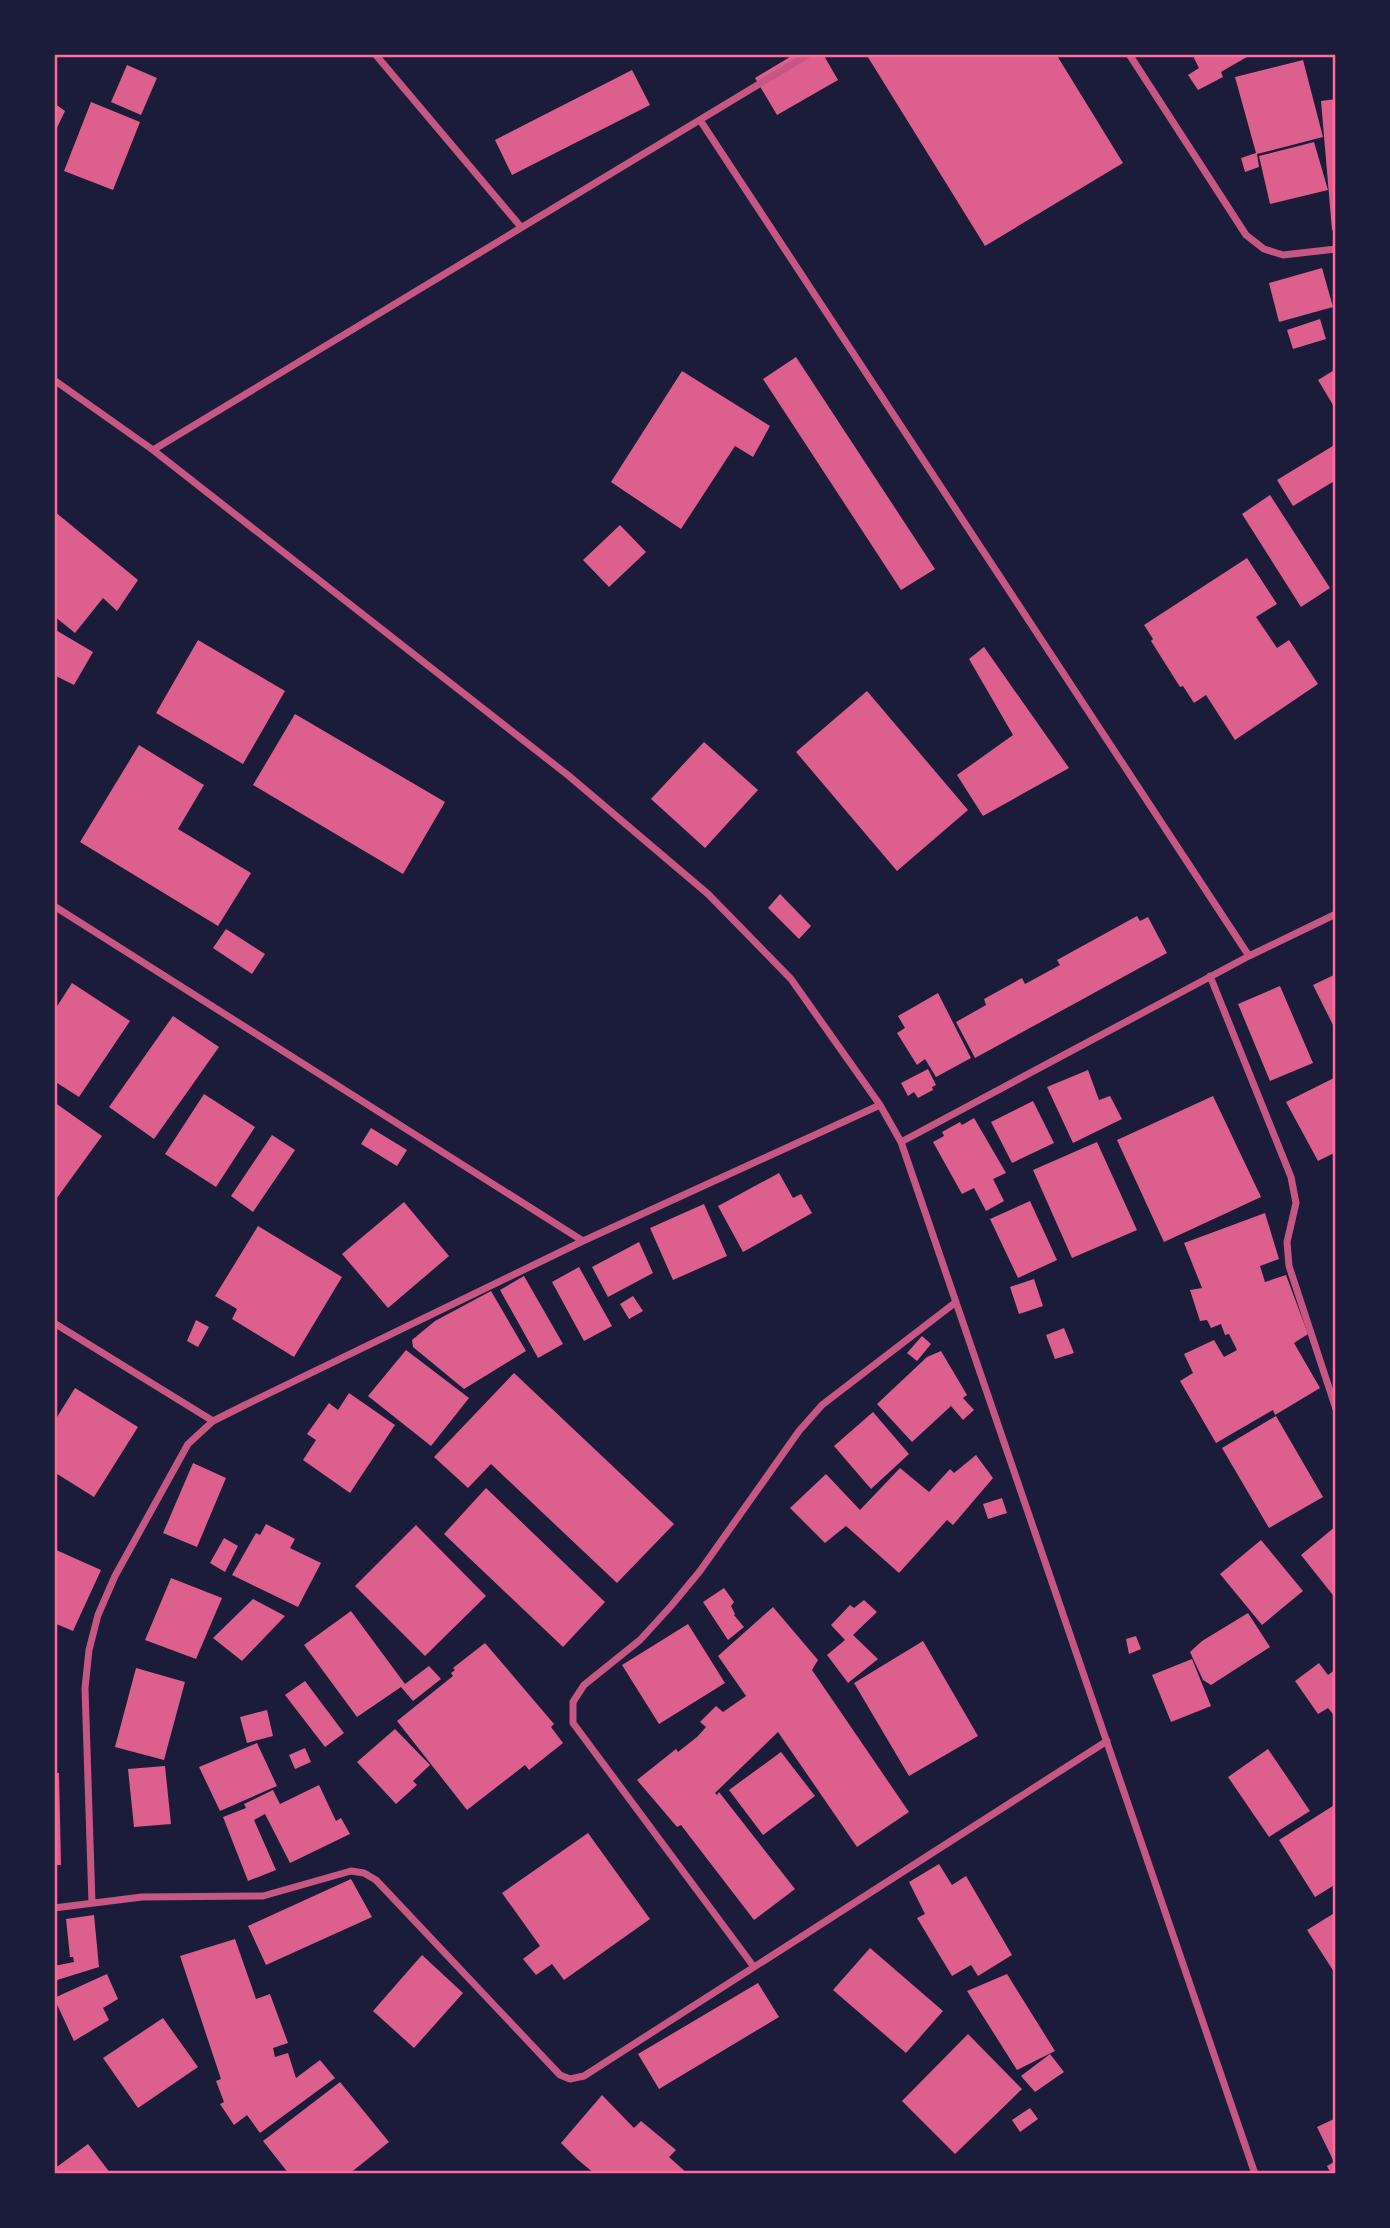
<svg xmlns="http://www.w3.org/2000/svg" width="1390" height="2228" font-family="Figtree,sans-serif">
  <rect width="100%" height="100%" fill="#1b1b3a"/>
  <path fill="#dd5f8e" d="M795 54H823L838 80 777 115 755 78Z
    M866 54H1056L1123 163 985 246Z
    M1192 54H1252L1221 72 1223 77 1198 90 1188 75 1199 68Z
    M1303 60 1323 137 1257 154 1259 167 1245 172 1241 158 1256 153 1235 77Z
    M127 65 157 78 141 115 111 102Z
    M632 70 650 105 512 175 495 140Z
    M1336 99V229L1332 230 1321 101Z
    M91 102 140 122 113 190 64 171Z
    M54 103 65 111 54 134Z
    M1314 142 1328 190 1270 204 1259 156Z
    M1322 268 1333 307 1279 322 1269 283Z
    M1320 319 1326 339 1293 349 1287 330Z
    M796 357 935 569 901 590 763 379Z
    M1336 369V410L1318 380Z
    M682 371 770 426 753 457 735 446 681 529 611 482Z
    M1336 444V480L1293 506 1277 480Z
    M1270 495 1330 588 1301 607 1242 514Z
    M54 511 138 580 117 611 103 598 75 633 54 616Z
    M620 525 646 552 609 587 583 560Z
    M1247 558 1277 604 1256 617 1277 648 1289 640 1318 684 1235 740 1206 695 1194 703 1183 686 1180 687 1151 641 1153 639 1144 625Z
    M54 629 93 652 74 685 54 675Z
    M198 640 285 691 243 764 156 713Z
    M984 647 1069 768 983 816 957 775 1013 735 969 659Z
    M867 691 968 810 897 871 796 752Z
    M295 714 445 802 403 874 253 785Z
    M704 742 758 790 705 848 651 799Z
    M139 745 204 785 178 829 251 873 218 926 80 842Z
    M780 894 811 926 799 939 768 908Z
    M1137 916 1140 921 1148 917 1167 953 975 1058 956 1022 986 1005 984 999 1022 978 1025 984 1060 965 1057 960Z
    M226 929 265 954 252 974 213 948Z
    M1336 974V1031L1313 985Z
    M72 983 130 1021 79 1097 54 1081V1011Z
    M1280 986 1313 1063 1270 1081 1238 1004Z
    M938 993 971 1058 936 1077 925 1059 917 1065 897 1033 905 1028 898 1016Z
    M173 1016 219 1047 154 1139 109 1107Z
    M928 1069 936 1085 932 1087 933 1090 918 1098 914 1092 908 1096 901 1083Z
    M1088 1070 1099 1100 1110 1096 1122 1119 1073 1143 1047 1087Z
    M1336 1077V1152L1318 1161 1286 1102Z
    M204 1094 255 1127 216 1187 165 1154Z
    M1213 1096 1261 1197 1164 1242 1117 1140Z
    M1033 1101 1054 1143 1012 1163 991 1122Z
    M54 1102 102 1136 54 1202Z
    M974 1118 1006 1173 993 1179 1004 1201 986 1211 974 1188 962 1194 933 1142 944 1136 942 1132 960 1122 962 1125Z
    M371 1128 407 1150 397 1166 361 1144Z
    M272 1135 295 1150 253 1212 231 1196Z
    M1097 1142 1137 1230 1072 1258 1033 1170Z
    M779 1173 793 1198 801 1194 812 1213 743 1252 718 1206Z
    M1030 1201 1057 1260 1018 1278 990 1219Z
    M404 1202 449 1256 388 1308 342 1254Z
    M704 1204 727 1256 673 1280 650 1228Z
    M1265 1213 1279 1259 1260 1266 1265 1282 1286 1275 1308 1334 1294 1343 1320 1388 1275 1415 1273 1410 1216 1443 1180 1381 1193 1373 1184 1354 1214 1340 1224 1357 1237 1350 1229 1334 1225 1335 1221 1324 1211 1328 1207 1320 1200 1321 1190 1290 1202 1288 1184 1243Z
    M258 1226 342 1277 294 1357 232 1319 237 1309 215 1296Z
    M639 1242 653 1273 608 1297 592 1267Z
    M579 1267 612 1326 584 1341 552 1282Z
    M524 1276 563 1344 538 1358 500 1290Z
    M1034 1279 1043 1306 1019 1314 1010 1287Z
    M491 1291 526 1351 464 1389 413 1347 412 1340 435 1321Z
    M633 1296 643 1311 629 1319 620 1304Z
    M196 1320 209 1327 198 1347 187 1341Z
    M1064 1328 1074 1353 1055 1359 1046 1335Z
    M922 1336 931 1344 917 1361 907 1353Z
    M406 1350 469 1398 431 1446 368 1396Z
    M941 1351 967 1395 963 1398 974 1410 963 1420 951 1406 912 1442 877 1404 927 1357Z
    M514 1373 674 1524 617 1583 491 1464 468 1488 434 1457Z
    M75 1388 138 1427 94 1497 54 1472V1422Z
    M349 1393 395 1425 350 1493 303 1460 316 1440 307 1434 329 1403 338 1410Z
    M873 1412 909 1454 871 1489 834 1446Z
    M1276 1416 1323 1497 1269 1528 1222 1448Z
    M976 1455 993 1478 953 1525 947 1520 899 1573 846 1526 825 1543 790 1508 826 1474 860 1510 900 1468 929 1492 950 1469 954 1473Z
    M193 1463 226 1478 197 1547 163 1533Z
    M486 1488 605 1602 563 1647 444 1534Z
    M1002 1498 1007 1513 988 1519 983 1504Z
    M266 1524 295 1539 290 1548 321 1563 298 1607 232 1575 256 1533 260 1535Z
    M416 1525 486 1596 425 1656 355 1586Z
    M1336 1526V1599L1301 1555Z
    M224 1538 238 1546 225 1572 210 1563Z
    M1261 1540 1303 1591 1262 1625 1220 1574Z
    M54 1549 101 1570 73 1631 54 1623Z
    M171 1578 222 1598 196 1659 145 1640Z
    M724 1588 734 1602 731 1606 735 1614 734 1615 744 1627 728 1640 703 1602Z
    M253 1599 285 1616 242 1661 213 1638Z
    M864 1600 877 1612 853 1635 878 1659 848 1683 827 1655 845 1640 831 1625 850 1605 854 1608Z
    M773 1607 818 1660 812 1670 909 1812 857 1847 778 1732 715 1793 717 1795 719 1792 795 1889 754 1920 681 1825 677 1827 637 1780 676 1749 678 1752 697 1737 706 1727 700 1722 716 1706 723 1712 746 1696 718 1656Z
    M351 1611 405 1684 429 1666 441 1679 413 1701 401 1687 357 1717 304 1645Z
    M1248 1613 1270 1647 1211 1685 1203 1680 1190 1652 1202 1641Z
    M688 1624 725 1683 659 1724 622 1665Z
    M1136 1636 1141 1649 1129 1654 1126 1639Z
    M923 1641 978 1736 909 1776 854 1683Z
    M485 1643 554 1724 551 1727 563 1743 529 1770 525 1765 467 1810 397 1721 453 1676 451 1673 455 1670 453 1668Z
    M1192 1659 1211 1706 1171 1722 1152 1675Z
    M1319 1663 1328 1675 1336 1669V1718L1328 1708 1318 1714 1295 1681Z
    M136 1668 185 1682 164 1760 115 1747Z
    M305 1681 344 1733 325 1747 285 1695Z
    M267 1710 273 1736 247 1743 240 1717Z
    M395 1729 430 1765 413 1781 417 1785 396 1804 357 1762Z
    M257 1743 277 1786 220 1811 199 1767Z
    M305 1748 311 1762 295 1769 289 1755Z
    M1268 1749 1310 1811 1269 1837 1228 1777Z
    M781 1752 815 1796 763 1835 729 1790Z
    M165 1766 171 1824 134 1827 128 1769Z
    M54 1773H59L61 1865H54Z
    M319 1785 336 1821 341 1818 350 1834 290 1863 265 1814 254 1820 276 1870 248 1881 223 1817 246 1808 244 1804 273 1790 280 1804Z
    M1336 1804V1884L1315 1897 1279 1840Z
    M588 1833 650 1919 564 1980 552 1964 536 1975 523 1959 540 1946 502 1893Z
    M939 1864 952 1885 966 1876 1012 1955 978 1976 971 1965 952 1976 917 1918 925 1914 909 1882Z
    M351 1879 372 1917 266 1965 248 1926Z
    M1336 1912V1975L1307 1930Z
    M94 1915 99 1967 54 1981V1966L74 1962 73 1957H70L66 1919Z
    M235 1939 256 1999 270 1994 288 2043 273 2048 275 2057 288 2053 296 2078 320 2060 335 2078 260 2133 247 2115 234 2125 220 2104 224 2102 216 2081 221 2079 180 1956Z
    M870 1948 943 2011 906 2053 833 1990Z
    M422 1955 463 1993 414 2048 373 2011Z
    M107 1974 118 1999 103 2008 109 2020 74 2041 54 1998Z
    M1007 1974 1055 2051 1017 2070 967 1991Z
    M758 1983 779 2017 659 2089 638 2054Z
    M163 2018 198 2067 138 2108 103 2058Z
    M968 2034 1022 2089 955 2154 902 2101Z
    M1050 2054 1064 2072 1035 2092 1021 2076Z
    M340 2082 389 2142 349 2174H289L263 2141Z
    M602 2095 634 2128 641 2121 676 2150 669 2157 688 2174H595L577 2159 561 2143Z
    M1030 2108 1038 2119 1020 2132 1012 2120Z
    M1336 2118V2174H1331L1327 2166 1334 2162 1317 2127Z
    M88 2144 111 2174H54V2169Z"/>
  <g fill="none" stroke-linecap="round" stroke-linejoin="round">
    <path stroke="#c65784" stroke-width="7" d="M375 54 521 227
      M1129 54 1246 235 1264 249 1283 255 1336 249
      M700 120 1249 956
      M54 380 153 450 569 776 708 894 791 979 880 1105 901 1142 1255 2174
      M153 450 809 54
      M54 906 583 1241
      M1210 976 1291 1177 1296 1203 1287 1242 1289 1266 1336 1409
      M901 1142 1249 956 1336 914
      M54 1323 213 1421
      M92 1903 85 1688 89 1650 98 1615 115 1576 188 1444 213 1421 241 1407 583 1241 880 1105
      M54 1908 142 1897 263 1896 351 1871 364 1873 376 1880 560 2075 570 2079 584 2076 1107 1741
      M754 1967 573 1723V1702L584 1685 640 1640 671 1606 700 1571 799 1431 822 1405 956 1302"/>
  </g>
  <rect width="1390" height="2228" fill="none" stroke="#1b1b3a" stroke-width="112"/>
  <rect x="56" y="56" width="1278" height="2116" fill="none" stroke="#ff6b9d" stroke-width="2.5"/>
</svg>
